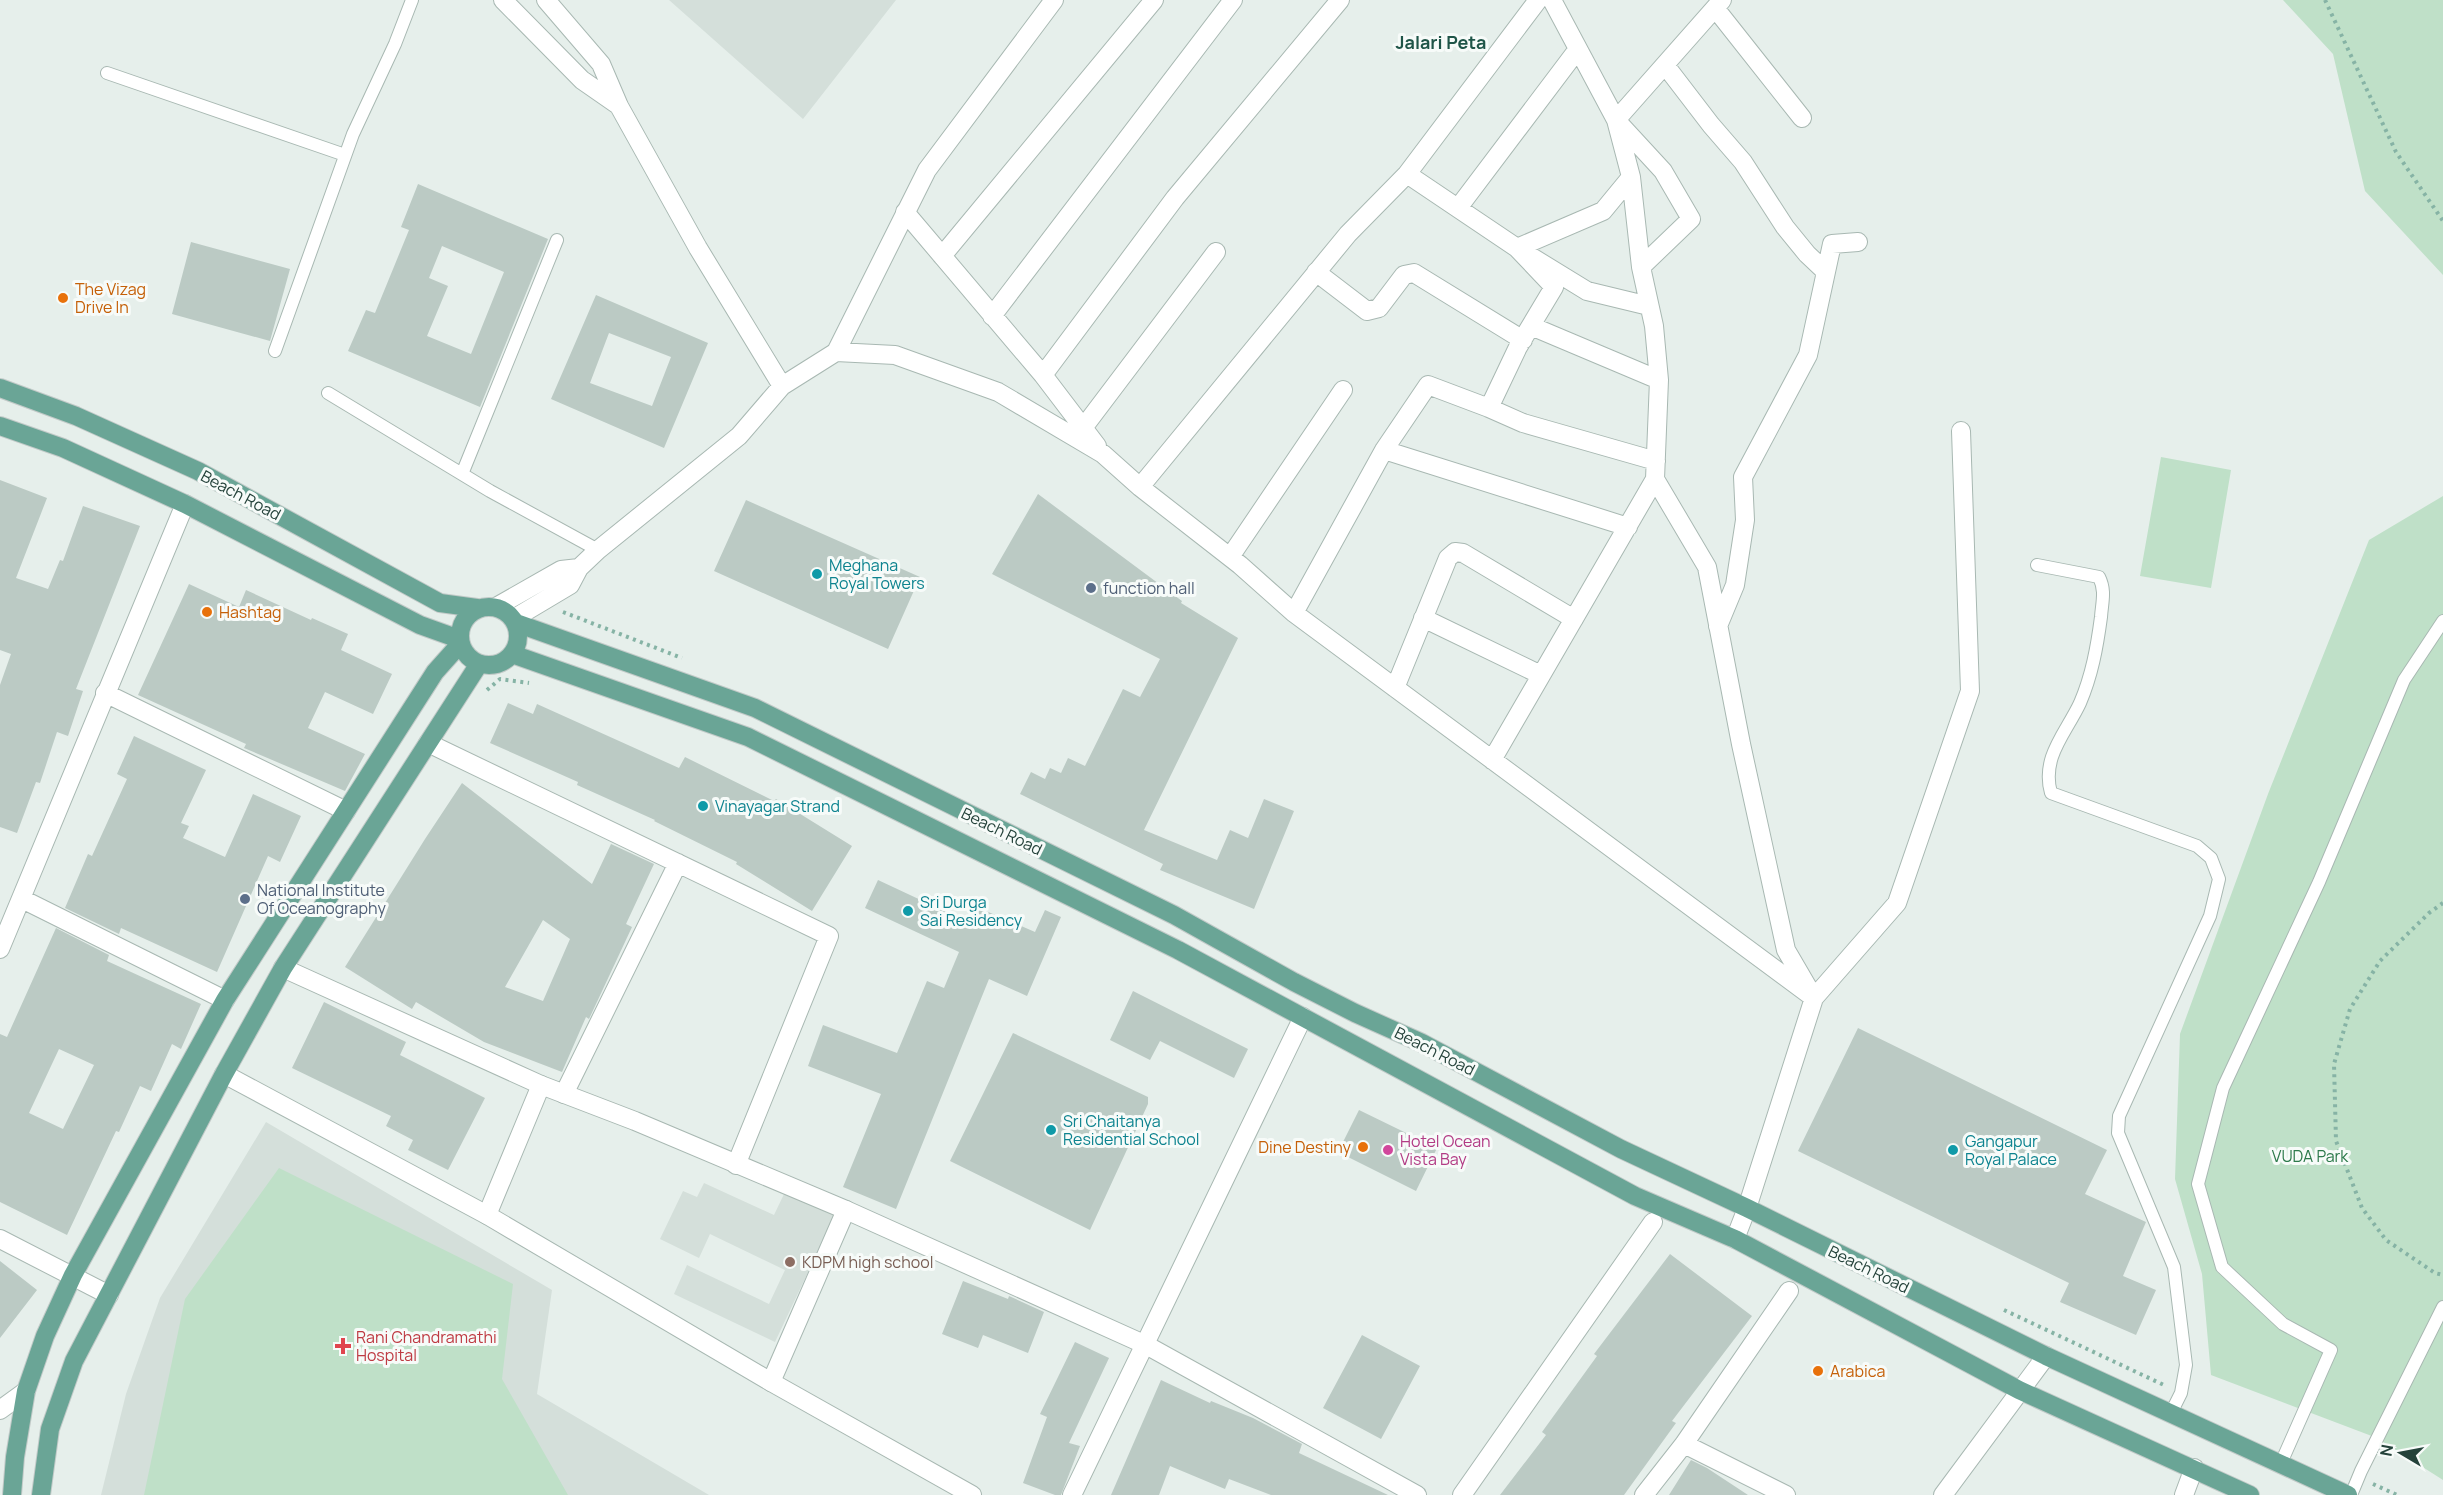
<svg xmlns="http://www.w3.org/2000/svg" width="2443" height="1495" font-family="Manrope,sans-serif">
  <rect width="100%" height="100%" fill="#e6efeb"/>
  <path fill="#d4dfda" d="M669 0H896L803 119Z
    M266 1122 552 1290 537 1394 709 1495H101L126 1394 160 1298Z
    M704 1183 774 1215 785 1192 835 1215 775 1342 674 1294 687 1265 769 1304 785 1270 710 1234 699 1258 660 1239 683 1191 697 1197Z"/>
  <path fill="#bfe0c8" d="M2283 0H2443V275L2365 191 2333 54Z
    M2161 457 2231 470 2211 588 2140 576Z
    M2443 496V1480L2377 1438 2211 1375 2202 1274 2175 1179 2180 1034 2268 794 2369 540Z
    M279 1168 513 1284 502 1379 568 1495H144L185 1299Z"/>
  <path fill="#bbcac4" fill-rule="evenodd" d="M418 184 548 239 480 407 348 351 366 310 375 313 409 230 401 227ZM442 246 504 272 471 354 427 336 448 286 429 278Z
    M191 242 290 269 270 341 172 314Z
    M596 295 708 343 664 448 551 399ZM609 333 671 357 652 406 590 383Z
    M0 480 47 498 16 578 48 589 60 560 63 561 83 506 140 526 76 689 83 691 68 736 57 732 40 783 36 782 17 833 0 827V685L11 654 0 650Z
    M1038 494 1182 601 1181 603 1238 638 1144 830 1217 860 1230 830 1248 838 1264 799 1294 811 1254 909 1160 870 1163 864 1020 794 1031 772 1045 779 1050 768 1061 773 1068 758 1085 766 1123 689 1140 697 1160 659 992 574Z
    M746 500 920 577 888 649 714 571Z
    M189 584 239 607 246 590 311 620 312 618 348 634 341 650 392 674 373 714 325 692 308 728 365 754 345 791 244 748 246 744 138 695Z
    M508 703 533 714 537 704 679 768 685 757 774 801 776 799 852 846 812 911 736 864 737 862 654 821 655 820 577 785 578 782 490 743Z
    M134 736 206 770 181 823 189 826 183 838 225 857 253 794 301 816 280 862 268 856 217 972 121 928 119 934 65 908 88 854 92 856 127 779 117 774Z
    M462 783 592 884 611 844 654 864 626 924 632 927 589 1019 586 1017 562 1072 484 1042 416 1002 412 1009 345 967 425 839ZM543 920 570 939 543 1001 505 987Z
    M878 880 972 924 979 908 1035 932 1045 910 1061 917 1027 996 989 979 896 1209 843 1187 881 1094 808 1066 823 1025 897 1053 927 981 944 988 959 952 865 908Z
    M56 928 109 955 107 961 201 1004 181 1049 172 1044 151 1091 140 1086 119 1132 116 1131 67 1235 0 1202V1034L7 1037ZM59 1049 94 1065 63 1129 29 1113Z
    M1133 991 1248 1049 1234 1078 1160 1041 1150 1060 1110 1040Z
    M324 1002 406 1042 400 1055 485 1098 448 1170 408 1150 413 1140 386 1126 391 1116 292 1068Z
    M1858 1028 2107 1150 2085 1194 2146 1222 2123 1276 2156 1290 2136 1335 2060 1302 2069 1283 1798 1151Z
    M1013 1033 1148 1097V1104L1090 1230 950 1161Z
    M1359 1110 1437 1148 1416 1191 1338 1152Z
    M1670 1254 1752 1316 1672 1421 1676 1423 1624 1495H1500L1546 1435 1542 1432 1597 1356 1594 1354Z
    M0 1261 37 1290 0 1338Z
    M963 1281 1008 1299 1009 1296 1044 1312 1028 1353 983 1335 978 1348 942 1334Z
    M1362 1335 1420 1366 1381 1439 1323 1408Z
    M1075 1342 1109 1358 1069 1443 1080 1446 1061 1495H1055L1023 1483 1047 1417 1040 1414Z
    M1161 1380 1210 1403 1211 1401 1253 1418 1302 1444 1299 1453 1388 1495H1271L1229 1479 1225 1489 1170 1466 1159 1495H1111Z
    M1691 1460 1707 1468 1748 1495H1669Z"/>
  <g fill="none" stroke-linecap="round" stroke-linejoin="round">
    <defs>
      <path id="service" d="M107 73 345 155
        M275 351 353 134 395 44 412 0
        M328 393 490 491 598 550
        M462 474 557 240
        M2037 565 2099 577C2106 591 2102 602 2101 617 2097 647 2092 675 2080 703 2066 733 2041 757 2051 793L2197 846 2211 858 2219 879 2210 916 2119 1116 2118 1133 2174 1267 2186 1365 2181 1393 2171 1413
        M2281 1463 2331 1350 2283 1324 2222 1267 2198 1184 2223 1088 2319 882 2404 680 2443 621
        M2351 1495 2361 1471 2443 1307"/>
      <path id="minor" d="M503 0 582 80 618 105
        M546 0 601 64 619 106 698 248 782 386
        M1552 0 1616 120 1663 171 1691 219 1641 267
        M1715 8 1802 118
        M1665 65 1711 125 1743 162 1785 227 1807 254 1826 272
        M1407 174 1517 248 1587 291 1649 306
        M1458 208 1578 49
        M905 212 1043 375
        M942 256 1154 0
        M1316 272 1367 311 1379 308 1404 275 1414 273 1523 340
        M992 316 1233 0
        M1531 326 1659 380
        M836 352 927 170 1054 0
        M1489 408 1523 423 1656 461
        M1083 428 1216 252
        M1097 446 1043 375 1175 198 1340 0
        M1384 450 1628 527
        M1655 479 1659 380 1654 326 1641 267 1631 177 1616 120 1722 0
        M1140 487 1348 234 1407 174 1538 0
        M1230 557 1343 390
        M496 607 561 570 579 568
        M1294 613 1384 450 1428 385 1489 408 1518 347 1554 287 1517 248 1603 211 1631 177
        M1423 618 1541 675
        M513 619 570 585 579 568 598 550 739 436 782 386 836 352 895 355 998 392 1103 454 1140 487 1240 565 1294 613 1814 998 1747 1208 1735 1239
        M1718 626 1735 585 1745 520 1743 477 1808 355 1832 244 1858 242
        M1395 688 1448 558 1455 552 1463 553 1574 619
        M105 693 346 811
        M428 743 829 936 736 1165
        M1492 760 1655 479 1707 567 1741 744 1786 950 1814 998 1897 903 1970 691 1961 431
        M22 899 225 1000
        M0 949 185 504
        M564 1094 678 863
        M487 1215 541 1085
        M771 1382 846 1210
        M0 1410 26 1391
        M1684 1444 1786 1495
        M1072 1495 1303 1017
        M1462 1495 1653 1222
        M1644 1495 1684 1444 1789 1291
        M2184 1495 2194 1468"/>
      <path id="tertiary" d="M283 968 541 1085 635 1121 846 1210 1146 1345 1417 1495
        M224 1074 487 1215 771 1382 972 1495
        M0 1239 109 1295
        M1943 1495 2046 1356"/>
      <path id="primary" d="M0 388 76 416 198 471 440 603 477 608
        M0 426 63 448 185 504 420 625 459 639
        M460 636a29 29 0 1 1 58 0a29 29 0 1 1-58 0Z
        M516 623 755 708 1174 915 1294 982 1355 1013 1422 1043 1621 1149 1747 1208 2046 1356 2348 1495
        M512 654 748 737 1178 950 1635 1196 1735 1239 2019 1390 2250 1495
        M12 1495 15 1457 26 1391 45 1336 73 1275 225 1000 435 672 460 644
        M41 1495 50 1429 74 1361 224 1074 283 968 479 664"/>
    </defs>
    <use href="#service" stroke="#a8b8b2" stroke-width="14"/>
    <use href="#minor" stroke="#a8b8b2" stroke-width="20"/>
    <use href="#tertiary" stroke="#a8b8b2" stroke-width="20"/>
    <use href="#primary" stroke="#c2cac8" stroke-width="20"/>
    <path stroke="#86b3a5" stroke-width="4" stroke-dasharray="3 4.5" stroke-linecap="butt" d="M2325 0 2396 152 2443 221
      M563 612 682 658
      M487 690 500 679 529 683
      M2443 903 2429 913 2380 961 2350 1009 2334 1064 2336 1141 2362 1208 2386 1240 2435 1273 2443 1275
      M2004 1310 2166 1386
      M2373 1484 2397 1495"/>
    <use href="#service" stroke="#fff" stroke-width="12"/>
    <use href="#minor" stroke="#fff" stroke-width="18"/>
    <use href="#tertiary" stroke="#fff" stroke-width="18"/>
    <use href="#primary" stroke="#6aa596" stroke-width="18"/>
  </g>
  <g fill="#e8710a" stroke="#f7fbf9" stroke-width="2">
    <circle cx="63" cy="298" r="6"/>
    <circle cx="207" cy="612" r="6"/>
    <circle cx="1363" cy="1147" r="6"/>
    <circle cx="1818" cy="1371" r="6"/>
  </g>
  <g fill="#0f9aa8" stroke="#f7fbf9" stroke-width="2">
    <circle cx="817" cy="574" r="6"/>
    <circle cx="703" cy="806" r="6"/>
    <circle cx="908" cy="911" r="6"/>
    <circle cx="1051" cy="1130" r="6"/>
    <circle cx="1953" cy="1150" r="6"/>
  </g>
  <g fill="#5c6f8a" stroke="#f7fbf9" stroke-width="2">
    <circle cx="1091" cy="588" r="6"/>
    <circle cx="245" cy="899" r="6"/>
  </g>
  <circle fill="#d1479c" stroke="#f7fbf9" stroke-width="2" cx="1388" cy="1150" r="6"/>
  <circle fill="#8d6e63" stroke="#f7fbf9" stroke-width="2" cx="790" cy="1262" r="6"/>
  <path fill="#e0444e" stroke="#f7fbf9" stroke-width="2" d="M340 1337h6v6h6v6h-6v6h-6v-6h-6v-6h6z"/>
  <g text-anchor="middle" stroke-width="6" stroke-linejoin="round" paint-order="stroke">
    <g font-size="16" fill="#c56008" stroke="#f7fbf9" text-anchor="start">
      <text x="75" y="295">The Vizag<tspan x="75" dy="18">Drive In</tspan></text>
      <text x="219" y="618">Hashtag</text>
      <text x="1351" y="1153" text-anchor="end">Dine Destiny</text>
      <text x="1830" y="1377">Arabica</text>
    </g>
    <g font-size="16" fill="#24423a" stroke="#f7fbf9">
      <text transform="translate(241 495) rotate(28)" y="6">Beach Road</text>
      <text transform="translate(1002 831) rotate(26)" y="6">Beach Road</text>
      <text transform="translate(1435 1051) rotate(27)" y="6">Beach Road</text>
      <text transform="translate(1869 1269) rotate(26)" y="6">Beach Road</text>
    </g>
    <g font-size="16" fill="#0d838f" stroke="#f7fbf9" text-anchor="start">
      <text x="829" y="571">Meghana<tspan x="829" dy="18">Royal Towers</tspan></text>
      <text x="715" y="812">Vinayagar Strand</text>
      <text x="920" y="908">Sri Durga<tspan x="920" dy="18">Sai Residency</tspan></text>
      <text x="1063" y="1127">Sri Chaitanya<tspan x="1063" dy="18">Residential School</tspan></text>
      <text x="1965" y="1147">Gangapur<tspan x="1965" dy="18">Royal Palace</tspan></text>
    </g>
    <g font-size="16" fill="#4e5e75" stroke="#f7fbf9" text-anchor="start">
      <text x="1103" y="594">function hall</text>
      <text x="257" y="896">National Institute<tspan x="257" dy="18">Of Oceanography</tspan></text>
    </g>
    <g font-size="16" fill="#b23c85" stroke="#f7fbf9" text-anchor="start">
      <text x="1400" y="1147">Hotel Ocean<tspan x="1400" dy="18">Vista Bay</tspan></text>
    </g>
    <g font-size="16" fill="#2d7a4b" stroke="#f7fbf9">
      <text x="2310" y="1162">VUDA Park</text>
    </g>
    <g font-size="16" fill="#785e54" stroke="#f7fbf9" text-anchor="start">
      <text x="802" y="1268">KDPM high school</text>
    </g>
    <g font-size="16" fill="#be3a42" stroke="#f7fbf9" text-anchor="start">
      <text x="356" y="1343">Rani Chandramathi<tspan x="356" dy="18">Hospital</tspan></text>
    </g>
    <g font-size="18" font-weight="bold" fill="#1f5548" stroke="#f7fbf9">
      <text x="1441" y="49">Jalari Peta</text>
    </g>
  </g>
  <g transform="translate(2401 1453) rotate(280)" stroke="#f7fbf9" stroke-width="4.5" paint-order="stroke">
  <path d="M0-4.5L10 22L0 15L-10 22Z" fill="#24423a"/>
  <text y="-9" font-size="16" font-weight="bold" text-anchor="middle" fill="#24423a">N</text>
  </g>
</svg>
